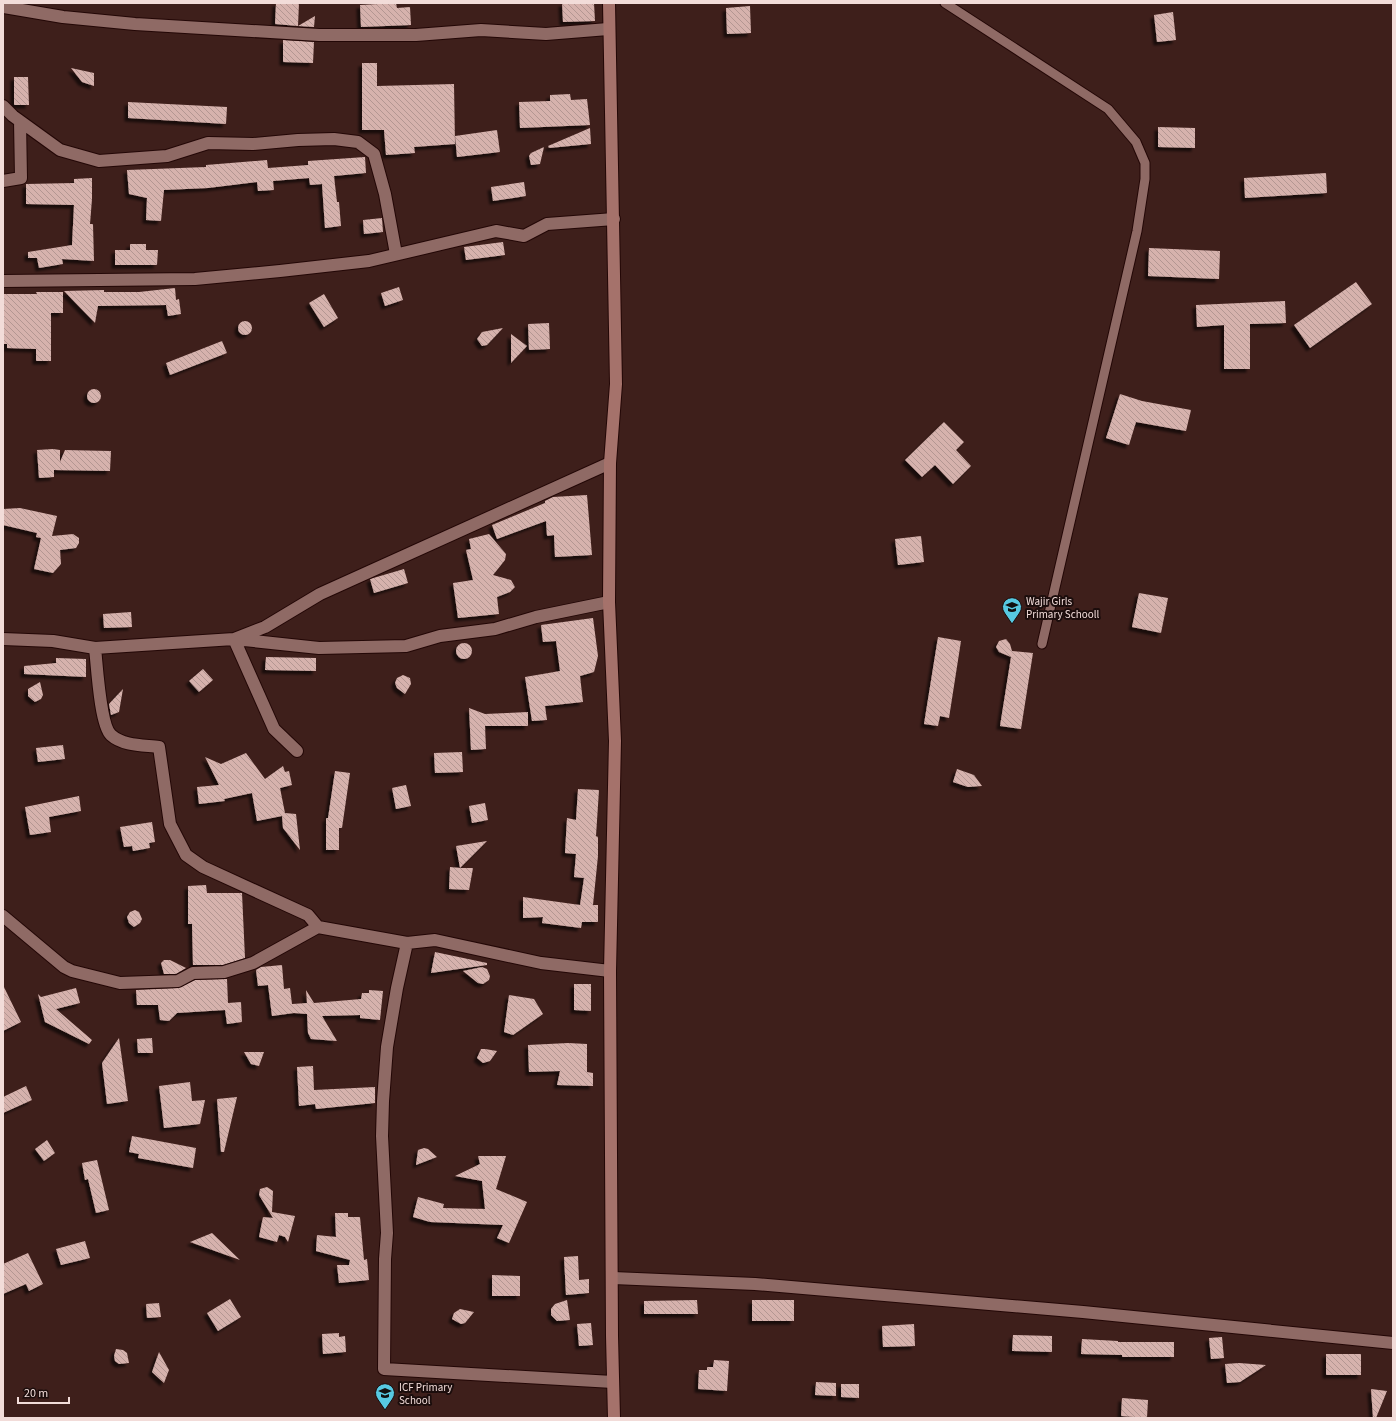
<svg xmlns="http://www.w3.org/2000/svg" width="1396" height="1421" font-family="'Source Sans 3',sans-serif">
  <defs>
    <pattern id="building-back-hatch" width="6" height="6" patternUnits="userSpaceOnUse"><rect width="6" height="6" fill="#d6b2ad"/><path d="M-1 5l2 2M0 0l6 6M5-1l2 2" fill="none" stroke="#b39692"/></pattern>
    <filter id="shadow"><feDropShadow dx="-3.5" dy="3.5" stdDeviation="1" flood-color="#0009"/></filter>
  </defs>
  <rect width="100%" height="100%" fill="#3e1f1b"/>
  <path fill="url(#building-back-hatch)" filter="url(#shadow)" d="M276 3H299L298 26 275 24Z
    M396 3 397 8 410 7 411 25 361 27 360 5Z
    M562 3H594L595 21 563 22Z
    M750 6 751 33 727 34 726 8Z
    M1173 12 1176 40 1157 42 1154 15Z
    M315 16 314 27 298 26Z
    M283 40 314 42 313 63 283 62Z
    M362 63H377V86L454 84 455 144 414 147 415 153 386 155 384 130H362Z
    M71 68 94 73V86L82 82Z
    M14 77H28L29 105H14Z
    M570 94 571 100 587 99 590 125 520 128 519 102 550 101V95Z
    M128 102 227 107 226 124 128 118Z
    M1158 127 1195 128V148L1158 147Z
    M590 128 591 144 549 148 548 146Z
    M497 130 500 152 457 157 455 136Z
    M544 147 540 164 531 165 529 156 531 153Z
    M365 157 366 173 334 176 337 202H339L341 226 325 228 322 184 310 185 309 178 273 181 274 190 258 191 257 182 208 188 164 190 161 221 146 220 147 198 129 194 127 170 206 167V165L267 160 268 168 308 165V161Z
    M1326 173 1327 193 1245 198 1244 178Z
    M92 178V199L90 224H93L94 261 62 259 63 264 39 268 37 258H28V252L72 245 74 205 26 204V184L74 183V179Z
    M524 182 526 196 493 201 491 187Z
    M382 218 383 232 364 234 363 220Z
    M503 242 505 255 466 260 464 247Z
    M130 244H146V250H158L157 265H115V250H130Z
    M1149 248 1220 251 1219 279 1148 276Z
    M1356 282 1372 304 1310 348 1294 325Z
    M399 287 403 300 385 306 381 293Z
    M175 288 176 300 179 299 181 314 168 316 166 305 98 306 95 323 64 291 104 290V292H139Z
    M36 292H63V313H51V361H36V349L7 348V344H3V294H37Z
    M324 294 338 318 324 327 309 303Z
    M1285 301 1286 323 1250 324V369H1224V325L1197 327 1196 305Z
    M238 328a7 7 0 1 1 14 0a7 7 0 1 1-14 0Z
    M549 323 550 349 529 350 528 324Z
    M503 328 487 345 482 346 477 339 482 332Z
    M511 334 527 346 511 363Z
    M222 341 227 353 170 375 166 363Z
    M87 396a7 7 0 1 1 14 0a7 7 0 1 1-14 0Z
    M1120 394 1142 401 1191 410 1186 431 1136 422 1129 445 1106 438Z
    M944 422 964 442 956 450 971 466 953 484 935 465 922 477 905 460Z
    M53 449 60 450V462L65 450 111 451 110 471 54 470V477L39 478 37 450Z
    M587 495 592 555 555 557 554 535 547 536 546 521 497 539 492 525 545 503V501L553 497Z
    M20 508 57 516 52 536 73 534 79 538V543L76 548 60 550 61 564 53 573 34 569 41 538 36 537 37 533 3 525V509Z
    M489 534 506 554 505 560 493 575 511 580 515 587 510 592 497 597 499 614 458 618 453 583 473 580 466 550 471 549 469 539Z
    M921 536 924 562 898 565 895 539Z
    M404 569 408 583 374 593 370 579Z
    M1139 593 1168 598 1161 633 1132 627Z
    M131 612 132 627 104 628 103 614Z
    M593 618 598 656 594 672 580 676 583 702 545 706 547 720 532 721 525 677 560 671 556 641 543 642 541 625Z
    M938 637 961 641 949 718 940 716 938 726 924 724Z
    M1006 639 1010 644 1012 651 1033 653 1021 729 1000 726 1011 657 999 652 996 647 999 641Z
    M456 651a8 8 0 1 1 16 0a8 8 0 1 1-16 0Z
    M266 657 316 658V671L265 670Z
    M56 658 86 659V677L24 674V666L56 663Z
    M203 669 213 680 199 692 189 681Z
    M403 675 410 678 411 684 405 694 397 688 395 683 397 678Z
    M40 682 43 695 41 699 35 702 28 696V689Z
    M123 689 119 712 111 715 109 704Z
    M469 708 485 714 528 712V726H485L486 749 471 750Z
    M63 745 65 759 38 762 36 748Z
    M462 752 463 772 435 773 434 753Z
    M246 753 265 779 283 766 285 772 289 771 292 785 280 788 285 813 296 814 300 850 283 828 282 816 257 821 252 793 224 799 225 801 199 804 197 787 219 785 205 757 221 764Z
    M957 769 974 775 982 786 968 787 953 782Z
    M335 771 350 773 342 828H339V850H326V818H328Z
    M406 785 411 806 396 809 392 788Z
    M578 789 599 790 596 836 598 837V856L593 905H598V922H582L581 928 542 923 543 917 523 918V897L580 905 584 878 574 877 576 854 565 853 567 818 576 820Z
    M79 796 81 811 49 817 51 832 30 835 25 807Z
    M485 803 488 820 472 823 469 806Z
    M152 822 155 842 149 843 150 848 133 851 132 846 124 847 120 827Z
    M487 841 460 868H473L469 890 449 889 450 867 460 868 456 846Z
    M206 885 207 893H242L245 958 223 965H193L192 924H188V886Z
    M135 910 139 912 142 919 140 923 134 927 129 923 127 917 130 912Z
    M435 952 487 963V965L431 973Z
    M164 960H170L186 968 176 974H164L161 963Z
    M282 965 284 989 290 988 292 1004 307 1003 306 990 314 1003 361 999 362 993H369V990L383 991 380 1020 360 1018V1015L322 1016 337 1041 311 1039 308 1033 307 1014 294 1013 272 1016 268 985 258 986 256 970 261 967Z
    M482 967 487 969 490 976 489 980 483 984 478 983 463 971Z
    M227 979 228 1003 241 1002 242 1022 227 1024 225 1010 177 1013 169 1021 160 1020 158 1005H137L136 990 178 988 195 980Z
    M574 984H591V1011L574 1010Z
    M3 985 21 1022 3 1031Z
    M76 988 80 1003 56 1009 92 1040 89 1044 45 1022 38 994 41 997Z
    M509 995 534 999 543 1014 513 1035 504 1032Z
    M119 1038 128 1101 107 1104 102 1063Z
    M152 1038 153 1053H138L137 1039Z
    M568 1043 587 1044V1072L593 1073V1086L557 1085 560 1071 529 1072 528 1045Z
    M481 1049H485L497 1051 490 1061 483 1063 477 1058Z
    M244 1052H264L259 1066 251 1064Z
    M313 1066 314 1090 375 1087V1103L316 1109 315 1104 299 1106 297 1067Z
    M190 1082 192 1101 205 1100 200 1124 164 1128 159 1086Z
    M26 1086 32 1100 3 1113V1097Z
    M237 1097 224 1152H221L217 1099Z
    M132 1136 196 1148 193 1168 138 1158 139 1154 129 1152Z
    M47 1140 55 1153 44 1161 35 1149Z
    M424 1148 428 1149 437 1157 416 1165 418 1150Z
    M478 1156H506L496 1189 527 1202 509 1243 497 1238 503 1225 430 1222 413 1217 418 1197 444 1204 443 1208 485 1209 482 1181 455 1176 480 1164Z
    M97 1160 109 1210 96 1213 88 1179 85 1180 82 1163Z
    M267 1187 273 1191 272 1212 295 1216 288 1242 285 1237 279 1235 277 1242 259 1237 263 1217 273 1218 259 1195 260 1189Z
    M335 1213H348V1217H360L364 1260 367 1259 369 1280 339 1283 337 1265H349L350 1260 316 1251 317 1235 336 1237Z
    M212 1233 240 1260 190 1242Z
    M85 1241 90 1258 61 1265 56 1249Z
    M28 1253 43 1284 29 1291 26 1284 3 1294V1264Z
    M578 1256 579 1280 589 1279V1293L566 1295 564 1257Z
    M492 1275 520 1276V1296H492Z
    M230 1299 241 1317 218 1331 207 1313Z
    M567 1300 570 1320 557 1321 551 1315V1309L555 1304Z
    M697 1300 698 1314H644V1301Z
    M752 1300H794V1321H752Z
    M159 1303 161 1317 147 1318 146 1304Z
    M460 1309 474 1312 465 1323 461 1324 452 1319 454 1313Z
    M591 1323 593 1345 579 1346 577 1324Z
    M914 1324 915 1346 883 1347 882 1326Z
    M339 1333V1337L345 1336 346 1352 323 1354 322 1334Z
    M1013 1335 1052 1336V1352L1012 1351Z
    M1222 1337 1224 1358 1211 1359 1209 1338Z
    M1082 1339 1118 1341V1342H1174V1357H1122V1355L1081 1354Z
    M116 1349 123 1350 127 1353 129 1363 119 1364 115 1361 114 1356Z
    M159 1352 169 1370 164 1383 152 1372Z
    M1326 1354H1361V1375H1326Z
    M714 1360 729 1361 727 1391 698 1389 699 1370H707V1367H713Z
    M1239 1363 1266 1365 1240 1382 1227 1383 1225 1364Z
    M816 1382 836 1383V1396L815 1395Z
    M841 1384H859V1398L841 1397Z
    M1371 1389 1387 1391 1376 1418H1373Z
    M1122 1398 1148 1400 1147 1418 1121 1416Z"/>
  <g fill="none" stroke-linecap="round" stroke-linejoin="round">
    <defs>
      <path id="lane" d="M945 3 1108 109 1136 142 1145 163V179L1137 231 1042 644"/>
      <path id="street" d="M4 7 63 17 135 24 319 35H416L481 30 546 34 608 29
        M3 106 13 116 60 150 99 161 167 156 208 143 253 144 298 140 334 139 358 142 374 154 385 194 396 254
        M3 181 21 178 20 121
        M3 281 195 279 280 271 369 261 496 231 524 236 547 224 614 219
        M3 639 53 641 95 648 234 639 265 627 320 594 610 463
        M234 639 319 648 406 646 440 636 495 629 536 617 609 602
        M234 639 274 729 297 751
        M95 648C97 665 100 725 111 735 123 746 144 745 159 747L170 824 186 855 203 867 308 915 318 927 407 943 435 940 541 963 610 971
        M3 916 64 967 72 971 120 983 178 981 193 973 224 972 253 963 318 927
        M407 943 397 988 387 1047 383 1101 382 1136 387 1233 385 1259 384 1369 613 1382
        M613 1278 755 1284 1083 1312 1393 1343"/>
      <path id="secondary" d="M609 3 616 384 610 463 609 602 615 741 610 971 612 1336 614 1418"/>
    </defs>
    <use href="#lane" stroke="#230706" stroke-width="11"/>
    <use href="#street" stroke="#230706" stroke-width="14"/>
    <use href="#secondary" stroke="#230706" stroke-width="14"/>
    <use href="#lane" stroke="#8f6a65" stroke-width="9"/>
    <use href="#street" stroke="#8f6a65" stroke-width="12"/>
    <use href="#secondary" stroke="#a5726b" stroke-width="12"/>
  </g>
  <defs>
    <symbol id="school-pin" viewBox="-11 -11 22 30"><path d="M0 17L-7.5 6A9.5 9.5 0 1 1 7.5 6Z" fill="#57c9e2" stroke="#1b0d0c"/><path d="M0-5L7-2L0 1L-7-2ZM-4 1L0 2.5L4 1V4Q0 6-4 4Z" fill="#111"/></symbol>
  </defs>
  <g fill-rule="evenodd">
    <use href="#school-pin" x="1001" y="596" width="22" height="30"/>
    <use href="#school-pin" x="374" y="1382" width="22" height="30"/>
  </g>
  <g text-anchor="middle" stroke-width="4" stroke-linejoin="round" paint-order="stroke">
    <g font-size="11" fill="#f2dcd9" stroke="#1b0d0c" text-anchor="start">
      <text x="1026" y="605">Wajir Girls<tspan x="1026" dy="13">Primary Schooll</tspan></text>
      <text x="399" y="1391">ICF Primary<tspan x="399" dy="13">School</tspan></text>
    </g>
  </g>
  <rect width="1396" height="1421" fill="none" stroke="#f2dcd9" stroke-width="8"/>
  <path d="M18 1397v6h51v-6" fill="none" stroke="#f2dcd9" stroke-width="2"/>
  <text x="24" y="1397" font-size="12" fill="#f2dcd9" stroke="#1b0d0c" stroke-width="3" paint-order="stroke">20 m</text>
</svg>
